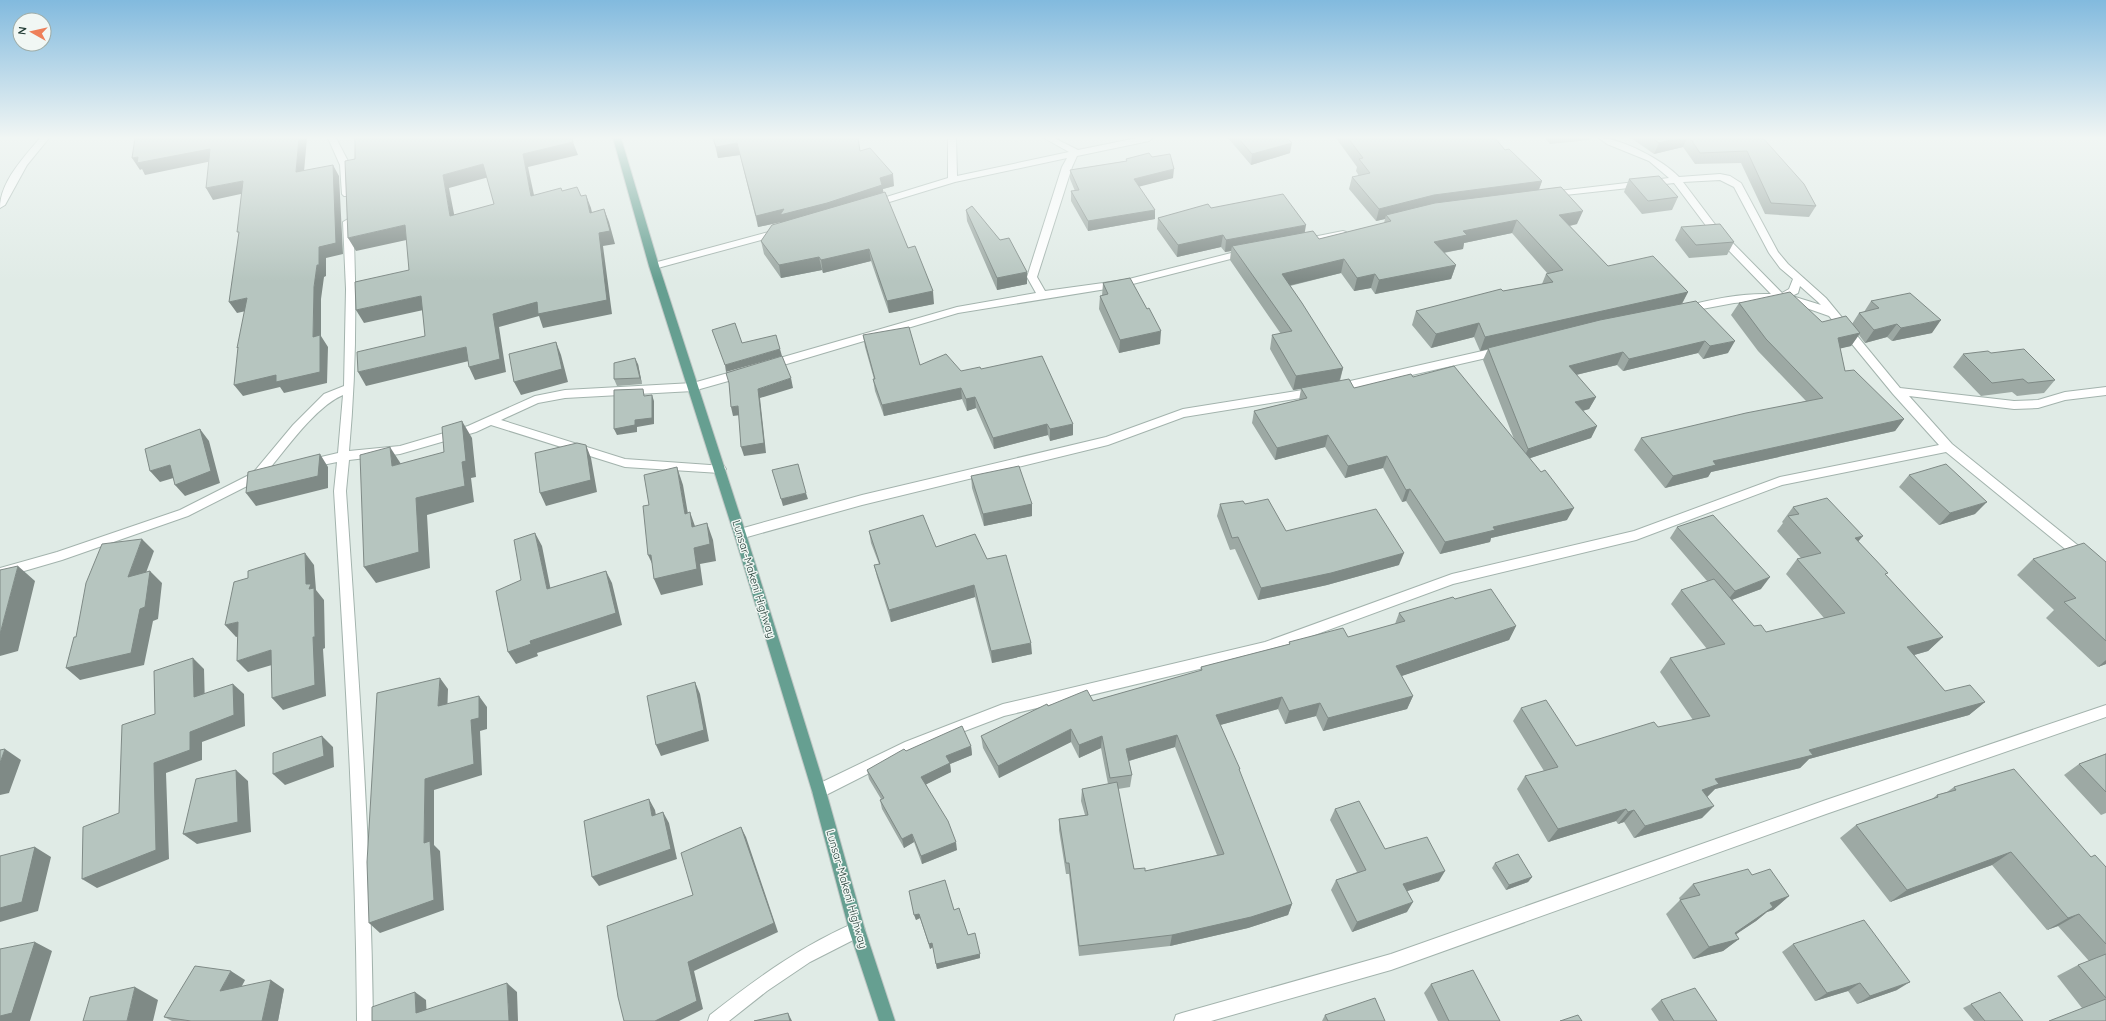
<svg xmlns="http://www.w3.org/2000/svg" width="2106" height="1021" font-family="Quicksand,sans-serif">
  <rect width="100%" height="100%" fill="#e0ebe6"/>
  <g fill="none" stroke-linecap="round" stroke-linejoin="round">
    <defs>
      <path id="minor" d="M40 138H49L27 165 5 205 0 208C0 182 24 157 40 138Z
        M328 138H336L350 165V196H344L342 194 340 165Z
        M948 138H956L957 176 1069 152 1044 138H1054L1078 150 1137 138H1153L1149 141 1077 156 1072 167 1037 277 1045 291 1125 280 1247 249 1252 252 1250 254 1125 286 958 313 770 369 766 368 765 365 766 362 957 307 1036 293 1027 277 1062 167 1067 158 955 182 873 207 868 204 870 202 948 178Z
        M1599 138C1621 138 1663 160 1679 177L1720 174 1730 176 1741 183 1778 252 1788 264 1826 298 1900 388 2014 401 2038 400 2065 392 2106 387V395L2065 400 2038 408 2014 409 1909 396 1952 444 2106 568V580L2102 579 1946 452 1782 485 1636 540 1453 584 1266 653 1004 716 915 750 824 796 819 798 814 796 812 791 814 786 905 742 1003 704 1265 642 1452 574 1634 531 1780 477 1939 445 1893 394 1829 316 1795 304 1770 300 1734 303 1686 312 1682 311 1681 309 1682 307C1711 299 1742 293 1771 294L1710 231 1674 183 1547 197V193L1550 192 1669 178 1649 161 1607 144ZM1720 180 1734 187 1769 253 1780 268 1793 279 1789 289 1782 293 1717 227 1683 182ZM1800 286 1818 302 1821 305 1792 296 1798 293Z
        M348 219 353 222C357 299 356 374 349 451L400 446 468 426 535 396 565 390 693 383 742 369 747 373 746 376 693 391 565 398 538 403 501 420 625 459 724 466 726 469 720 473 625 467 491 425 476 432 400 454 349 460 346 491C358 668 371 844 373 1021H357C356 844 345 668 334 491L337 462 308 468 302 464 304 461 338 453 343 395C315 407 286 449 266 473L265 477 188 516 62 560 0 578V568L57 552 180 510 253 473 293 425 324 394 344 386 346 289 343 222Z
        M780 229 783 230V234L654 269 649 266 650 264Z
        M1343 231 1346 232V236L1303 245 1298 242 1303 239Z
        M1500 347 1505 351 1504 354 1337 392 1332 388 1337 384Z
        M1315 388 1319 389 1320 392 1319 395 1184 417 1108 445 862 505 740 539 736 537 734 534 736 531 740 529 862 495 1106 437 1183 409Z
        M2106 705V717L1826 814 1391 970 1211 1021H1174L1176 1015 1182 1013 1391 954 1826 800Z
        M857 922 863 925 865 930 863 935 810 962 767 991 729 1021H708L710 1015C756 979 802 945 857 922Z"/>
      <path id="major" d="M613 138H621L659 266 746 534 826 791 865 930 895 1021H879L849 930 812 791 734 534 649 266Z"/>
    </defs>
    <use href="#minor" stroke="#a3b3ad" stroke-width="2"/>
    <use href="#major" stroke="#c1c8c6" stroke-width="2"/>
    <use href="#minor" fill="#fff" fill-rule="evenodd"/>
    <use href="#major" fill="#669f91" fill-rule="evenodd"/>
  </g>
  <path fill="#9da9a4" fill-rule="evenodd" d="M713 138 860 151 894 186 883 189V193L908 248 934 304 889 313 871 261 823 273 822 270 781 278 764 254 761 241 781 222 758 227 740 155 718 158Z
    M1228 138H1287L1290 153 1251 165Z
    M1336 138H1495L1505 150 1542 181 1539 190 1577 224 1570 226 1608 266 1688 292 1682 304 1728 353 1703 359 1698 353 1623 371 1617 365 1576 375 1596 397 1589 409 1583 411 1597 426 1591 438 1530 458 1567 520 1491 538 1490 542 1440 554 1406 501 1402 502 1383 468 1345 478 1325 447 1275 460 1252 423 1254 411 1299 400 1301 389 1293 390 1270 349 1272 335 1281 334 1230 260 1231 251 1225 252 1221 247 1177 257 1157 229 1158 218 1211 208 1305 233 1319 239 1384 223 1385 219 1376 221 1349 189 1352 177 1359 176 1356 171 1357 167ZM1512 233 1548 274H1546L1542 284 1503 291 1416 311 1412 325 1431 348 1474 337 1480 351 1488 349 1483 360 1514 439 1413 377 1354 388 1340 381 1343 368 1290 286 1341 273 1354 291 1371 288 1375 294 1451 279 1456 265 1444 253 1463 249 1464 243Z
    M1545 138H1590L1589 140 1550 144Z
    M1631 138H1763L1816 206 1809 217 1765 214 1741 163 1695 164 1683 147 1654 154Z
    M1152 157 1173 178 1139 186 1155 219 1088 231 1071 201V191H1075L1070 179V170L1126 161V159Z
    M1629 179 1678 197 1672 210 1642 214 1624 192Z
    M966 210 1000 240 1027 272V284L997 290 967 221Z
    M1681 227 1734 242 1727 255 1689 258 1675 240Z
    M1103 283 1160 344 1119 353 1099 309 1100 296H1102Z
    M1871 301 1932 333 1892 341 1887 337 1865 343 1859 335 1851 346 1840 348 1845 371 1904 419 1895 431 1711 472 1708 477 1665 488 1634 450 1641 438 1806 401 1758 351 1731 315 1739 303 1822 322 1852 324 1859 313 1864 312Z
    M863 335 920 365 961 371 981 369 1073 435 1050 441 1048 435 994 449 976 408 967 411 962 399 884 416 875 391 873 379H874L865 347Z
    M1991 353 2055 380 2044 393 2017 396 2012 392 1981 396 1953 367 1963 354Z
    M638 364 642 384 617 386 614 379Z
    M1909 475 1975 514 1939 525 1899 487Z
    M971 476 1032 504V516L984 526 972 488Z
    M1220 504H1245L1286 531 1399 565 1327 585 1258 600 1235 549 1230 550 1217 516Z
    M1793 507 1858 541 1886 575 1943 637 1928 651 1914 655 1945 691 1985 702 1969 715 1809 759 1800 768 1715 789 1707 797 1702 818 1634 838 1624 822 1618 824 1616 821 1548 842 1517 789 1525 776 1544 771 1513 721 1521 708 1576 746 1693 720 1660 672 1670 658 1707 649 1671 604 1681 590 1707 581 1670 538 1677 527 1761 589 1732 600 1754 626 1766 632 1824 618 1786 574 1797 559 1801 558 1777 531 1783 523 1782 522Z
    M869 531 936 547 975 534 1032 654 992 663 975 597 891 622 877 577 874 565 879 564 871 543Z
    M2033 559 2106 562V664L2098 667 2046 618 2054 610 2017 575Z
    M1455 599 1516 626 1509 640 1401 676 1413 696 1407 709 1323 731 1316 716 1285 724 1278 709 1220 725 1292 904 1288 915 1248 928 1170 946 1079 956 1069 874H1066L1059 830V819L1085 815 1081 801 1082 789 1108 784 1101 748 1079 758 1071 742 999 778 983 748 981 736 1048 706 1093 701 1200 671 1201 667 1289 644V642L1348 637 1395 624 1399 613ZM1175 747 1217 855 1145 871 1134 869 1118 789 1130 787 1132 775 1129 761Z
    M971 746 972 755 950 764 951 772 926 784 957 850 922 864 914 842 904 848 882 809 880 800 881 799 869 779 867 770 906 751Z
    M2106 753V813L2101 815 2064 775 2079 764 2105 754Z
    M1954 787 2091 857 2106 867V1021L2082 1008 2057 976 2078 965 2089 961 2058 926 2047 930 1992 865 1890 902 1840 838 1856 825 1932 799 1937 795 1947 792Z
    M1335 809 1385 849 1439 881 1407 891V912L1352 932 1331 890 1336 880 1357 872 1330 820Z
    M1495 863 1532 877 1528 882 1506 890 1492 868Z
    M1752 875 1789 896 1773 910 1767 912 1756 921 1736 934 1739 939 1723 951 1693 959 1666 914 1680 900 1679 898 1693 884Z
    M909 891 954 910 968 935 980 958 937 969 933 947 930 949 920 918 916 920Z
    M1793 944 1897 990 1857 1004 1848 991 1815 1001 1782 952Z
    M245 980 242 986 284 989 278 1021H172L164 1017Z
    M1431 984 1500 1021H1438L1424 993Z
    M1661 1000 1717 1021H1659L1651 1009Z
    M1971 1004 2023 1021H1974L1963 1008Z
    M1325 1015 1385 1021H1322Z"/>
  <path fill="#7f8a86" d="M299 138H307L303 183 296 172Z
    M1678 138H1687L1683 147 1654 154 1659 143Z
    M573 142 578 155 528 167 537 209 531 196 523 154Z
    M737 143 740 155 718 158 716 147Z
    M1292 143 1290 153 1251 165 1252 154Z
    M210 149 217 160 145 175 142 169 140 170 132 158Z
    M483 164 489 177 449 188 457 229 450 216 443 175Z
    M333 165 339 176 343 254 326 258V276L324 277 321 299V336L328 347 327 383 284 393 280 387 243 396 234 385 313 337 314 287 319 247Z
    M1174 169 1173 178 1134 188V179Z
    M893 174 894 186 883 189 884 197 782 227 781 222 758 227 756 216Z
    M243 181 250 192 213 200 206 188Z
    M1542 181 1537 194 1386 215 1385 219 1376 221 1379 209 1434 195Z
    M586 195 591 208 595 226 590 213Z
    M604 209 609 222 615 244 603 246 612 314 543 328 539 316 499 327 506 372 475 380 469 367 493 314 599 233Z
    M1155 210V219L1088 231V221Z
    M1583 211 1577 224 1554 229 1559 215Z
    M1517 220 1512 233 1464 243 1463 249 1430 255 1434 242 1463 231Z
    M405 225 411 239 356 251 348 238Z
    M1306 225 1304 237 1232 246 1231 251 1225 252 1226 240Z
    M1223 235 1221 247 1177 257 1178 245Z
    M869 249 871 261 823 273 821 260Z
    M819 257 822 270 781 278 779 265Z
    M1344 259 1341 273 1279 288 1282 274Z
    M1456 265 1451 279 1375 294 1379 280Z
    M1027 272V284L997 290V278Z
    M1375 274 1371 288 1354 291 1357 278Z
    M933 291 934 304 889 313 887 301Z
    M1688 292 1681 305 1488 348V349L1480 351 1485 337Z
    M421 296 428 309 364 323 356 310Z
    M247 298 255 309 237 313 229 302Z
    M1941 320 1932 333 1892 341 1901 328Z
    M1479 323 1474 337 1431 348 1436 334Z
    M1897 324 1887 337 1865 343 1874 330Z
    M1161 331 1160 344 1119 353 1120 340Z
    M1860 333 1851 346 1830 351 1838 338Z
    M1705 341 1698 353 1623 371 1629 359Z
    M1735 341 1728 353 1703 359 1710 346Z
    M556 342 561 355 568 382 521 395 514 382Z
    M466 347 473 360 366 386 358 372Z
    M780 349 782 356 726 372 725 365Z
    M1623 352 1617 365 1563 378 1569 366Z
    M635 358 638 364 642 384 640 378Z
    M1343 368 1339 382 1293 390 1296 376Z
    M791 378 793 388 760 398 766 453 744 456 741 447 758 389Z
    M961 388 962 399 884 416 882 405Z
    M652 395 654 401V424L637 427V432L617 435 614 429 635 420Z
    M975 397 976 408 967 411 966 399Z
    M1596 397 1589 409 1569 414 1575 402Z
    M738 406 741 415 733 416 731 407Z
    M1904 419 1895 431 1711 472 1708 477 1665 488 1673 476 1713 461Z
    M462 421 472 438 476 477 471 478 474 502 427 515 430 568 376 583 364 567 416 498 462 462Z
    M1047 424 1048 435 994 449 993 438Z
    M1073 424V435L1050 441V429Z
    M1597 426 1591 438 1522 461 1528 449Z
    M200 429 209 441 220 483 185 496 175 485Z
    M1328 435 1325 447 1275 460 1277 448Z
    M586 445 591 458 597 492 546 506 540 493Z
    M390 447 401 464 392 466Z
    M320 454 328 467V488L256 506 246 493Z
    M1387 456 1383 468 1345 478 1348 466Z
    M170 465 180 476 160 482 150 471Z
    M677 467 683 485 691 531 685 514Z
    M1410 489 1406 501 1402 502 1406 490Z
    M806 493 808 499 783 506 781 499Z
    M1987 502 1975 514 1939 525 1950 513Z
    M1032 504V516L984 526 983 514Z
    M1574 508 1567 520 1491 538 1490 542 1440 554 1445 542 1493 527Z
    M690 512 696 529 692 527Z
    M707 523 713 540 716 561 700 564 703 585 661 595 654 579 694 548Z
    M535 533 542 546 553 601 547 589Z
    M1863 536 1851 550 1855 538Z
    M142 539 154 551 140 589 128 577Z
    M305 553 314 565 316 590 324 600 325 648 323 649 326 696 283 710 272 698 313 637 306 584Z
    M1404 553 1399 565 1327 585 1258 600 1261 588Z
    M648 555H651L656 572Z
    M18 566 35 581 18 651 0 656V634Z
    M150 571 162 583 158 619 153 621 144 665 80 680 66 668 140 609Z
    M606 571 612 583 622 625 537 653 538 656 516 664 508 652 530 641Z
    M1770 577 1761 589 1726 602 1735 591Z
    M974 585 975 597 891 622 889 610Z
    M238 622 249 634 236 637 225 625Z
    M1516 626 1509 640 1390 680 1396 666Z
    M1943 637 1928 651 1893 661 1907 647Z
    M1031 643 1032 654 992 663 991 651Z
    M271 650 282 662 248 672 237 661Z
    M193 658 204 669 205 708 194 697Z
    M2106 660V664L2098 667Z
    M440 678 448 689 447 717 438 706Z
    M695 682 700 694 709 741 661 756 656 745Z
    M233 684 244 694 245 726 202 742V760L166 773 169 859 97 888 82 879 154 763Z
    M479 696 487 707V729L480 731 482 775 434 790V845L440 851 444 910 380 933 369 923 424 843 425 779 471 720Z
    M1413 696 1407 709 1323 731 1328 718Z
    M1282 697 1278 709 1213 727 1216 715Z
    M1985 702 1969 715 1809 759 1800 768 1715 789 1707 797 1702 790 1715 779 1809 750Z
    M1320 703 1316 716 1285 724 1289 711Z
    M1071 729V742L999 778 998 766Z
    M1177 735 1175 747 1125 762 1126 749Z
    M322 736 333 747 334 767 285 785 273 774Z
    M1102 736 1101 748 1079 758V745Z
    M971 746 972 755 950 764 951 772 923 786 921 777 946 756Z
    M5 749 21 760 9 793 0 795V763Z
    M236 770 248 781 251 832 197 844 183 834Z
    M649 799 655 810 658 826 652 816Z
    M1714 806 1702 818 1634 838 1645 826Z
    M1626 809 1616 821 1548 842 1558 829Z
    M1634 810 1624 822 1618 824 1628 812Z
    M663 812 669 823 677 859 599 886 592 877Z
    M741 827 746 837 778 932 694 971 703 1009 679 1021H655L688 962Z
    M912 834 914 842 904 848 902 839Z
    M956 842 957 850 922 864 921 856Z
    M35 847 51 857 38 911 0 922V908Z
    M2011 852 1992 865 1890 902 1907 890Z
    M1445 871 1439 881 1398 894 1403 884Z
    M1532 877 1528 882 1506 890 1509 885Z
    M1789 896 1773 910 1767 912 1756 921 1723 943 1739 939 1723 951 1693 959 1709 947 1770 903Z
    M1413 902 1407 912 1352 932 1357 922Z
    M1292 904 1288 915 1248 928 1170 946 1172 935Z
    M919 914 920 918 916 920 914 915Z
    M2079 914 2058 926 2047 930 2068 918Z
    M35 942 52 951 30 1021H0V1016Z
    M932 943 933 947 930 949 929 944Z
    M980 954V958L937 969 936 964Z
    M231 971 245 980 234 999 220 991Z
    M271 980 284 989 278 1021H262Z
    M1910 982 1897 990 1857 1004 1870 996Z
    M507 983 517 992 518 1021H509Z
    M1860 983 1848 991 1815 1001 1827 993Z
    M135 987 158 1000 153 1021H127Z
    M415 992 426 1000 427 1021 416 1013Z
    M788 1013 792 1021H790Z"/>
  <path fill="#b6c5bf" stroke="#7f8a86" fill-rule="evenodd" d="M135 138H299L296 172 333 165 336 243 319 247V265H317L314 287 313 337 320 335V372L276 382V375L234 385 238 347 237 348 247 298 229 302 239 232H237L243 181 206 188 210 149 137 163 138 157 132 158Z
    M355 138H572L573 142 523 154 531 196 561 188 562 191 577 187 581 196 586 195 590 213 604 209 610 231 599 233 607 300 538 314 537 302 493 314 500 359 469 367 466 347 358 372 357 352 425 336 421 296 356 310 355 282 409 270 405 225 348 238 345 161 355 159ZM483 164 494 204 450 216 443 175Z
    M713 138H858L860 151 870 148 893 174 880 178 882 185 827 203 780 215 784 209 756 216 737 143 716 147Z
    M1238 138H1287L1292 143 1252 154Z
    M1348 138H1495L1505 150 1509 149 1542 181 1434 195 1379 209 1352 177 1370 173 1359 159 1363 158Z
    M1652 138H1678L1659 143Z
    M1690 138H1763L1804 184 1816 206 1771 203 1747 151 1700 153Z
    M1149 153 1152 157 1170 154 1174 169 1134 179 1155 210 1088 221 1071 191 1079 190 1070 170 1127 161 1126 159Z
    M1659 176 1678 197 1648 201 1629 179Z
    M1561 187 1583 211 1559 215 1608 266 1653 256 1688 292 1485 337 1479 323 1436 334 1416 311 1501 289 1503 291 1553 282 1546 274 1563 270 1517 220 1463 231 1467 235 1434 242 1456 265 1379 280 1375 274 1357 278 1344 259 1282 274 1302 303 1343 368 1296 376 1272 335 1292 331 1232 246 1313 231 1319 239 1391 221 1386 215 1435 203Z
    M885 192 908 248 915 246 933 291 887 301 869 249 821 260 819 257 779 265 761 241 772 225Z
    M1283 194 1306 225 1226 240 1223 235 1178 245 1158 218 1208 204 1211 208Z
    M972 206 1000 240 1009 238 1027 272 997 278 966 210Z
    M1720 224 1734 242 1696 245 1681 227Z
    M1130 278 1147 309 1149 308 1161 331 1120 340 1100 296 1108 294 1103 283Z
    M1790 292 1822 322 1846 316 1860 333 1838 338 1845 371 1854 370 1904 419 1713 461 1716 465 1673 476 1641 438 1746 413 1823 398 1766 339 1739 303Z
    M1910 293 1941 320 1901 328 1897 324 1874 330 1859 313 1879 308 1871 301Z
    M1696 301 1735 341 1710 346 1705 341 1629 359 1623 352 1569 366 1596 397 1575 402 1597 426 1528 449 1488 348 1600 320Z
    M735 323 742 343 776 335 780 349 725 365 712 330Z
    M909 327 920 365 946 354 961 371 980 367 981 369 1042 356 1073 424 1050 429 1047 424 993 438 975 397 966 399 961 388 882 405 873 379H875L863 335Z
    M556 342 562 369 514 382 509 354Z
    M2024 349 2055 380 2028 383 2023 379 1992 383 1963 354 1988 351 1991 353Z
    M782 356 791 378 758 389 764 443 741 447 738 406 731 407 729 383 726 373Z
    M635 358 640 378 614 379V363Z
    M1454 366 1541 472 1545 470 1574 508 1493 527 1495 530 1445 542 1410 489 1406 490 1387 456 1348 466 1328 435 1277 448 1254 411 1307 398 1301 388 1349 379 1354 388 1411 374 1413 377Z
    M643 389 644 396 652 395V418L635 420V425L614 429V390Z
    M462 421 466 461 462 462 465 486 416 498 419 552 364 567 360 455 390 447 392 466 444 452 442 427Z
    M200 429 211 471 175 485 170 465 150 471 145 449Z
    M577 443 586 445 591 480 540 493 535 453Z
    M320 454 318 476 246 493 248 472Z
    M798 464 806 493 781 499 772 470Z
    M1946 464 1987 502 1950 513 1909 475Z
    M1019 466 1032 504 983 514 971 476Z
    M677 467 685 514 690 512 692 527 707 523 710 544 694 548 697 569 654 579 651 555H648L643 506 649 505 644 475Z
    M1827 498 1863 536 1855 538 1888 573 1885 574 1943 637 1907 647 1945 691 1970 685 1985 702 1809 750 1813 755 1715 779 1719 784 1702 790 1714 806 1645 826 1634 810 1628 812 1626 809 1558 829 1525 776 1558 767 1521 708 1546 700 1576 746 1654 722 1658 727 1710 716 1670 658 1725 644 1681 590 1714 579 1754 626 1761 625 1766 632 1845 613 1797 559 1821 553 1788 516 1799 514 1793 507Z
    M1268 499 1286 531 1376 509 1404 553 1331 573 1261 588 1238 537 1232 538 1220 504 1243 501 1245 504Z
    M923 515 936 547 975 534 987 559 1006 555 1031 643 991 651 974 585 889 610 874 565 880 564 869 531Z
    M1713 515 1770 577 1735 591 1677 527Z
    M535 533 547 589 606 571 616 613 530 641 531 644 508 652 496 591 521 580 514 540Z
    M142 539 128 577 150 571 145 607 140 609 131 653 66 668 74 637H76L86 583 102 544Z
    M2084 543 2106 562V641L2064 602 2076 598 2033 559Z
    M305 553 306 584H311L309 589 314 588 315 637H313L315 685 272 698 271 650 237 661 238 622 225 625 234 582 248 578V571Z
    M18 566 0 634V570Z
    M1491 589 1516 626 1396 666 1413 696 1328 718 1320 703 1289 711 1282 697 1216 715 1240 769H1239L1292 904 1251 917 1172 935 1079 946 1069 863H1066L1059 819 1088 815 1082 789 1117 782 1134 869 1145 868V871L1224 854 1177 735 1126 749 1132 775 1110 778 1102 736 1079 745 1071 729 998 766 981 736 1047 704 1048 706 1087 690 1093 701 1202 670 1201 667 1290 644 1289 642 1343 628 1348 637 1405 621 1399 613 1453 597 1455 599Z
    M193 658 194 697 233 684 234 715 190 732V750L154 763 156 850 82 879 83 827 119 813 122 725 155 714 154 671Z
    M440 678 438 706 479 696V718L471 720 474 764 425 779 424 843 430 841 434 900 369 923 367 862 377 693Z
    M695 682 704 730 656 745 647 696Z
    M962 726 971 746 946 756 950 763 921 777 948 821 956 842 921 856 912 834 902 839 880 800 884 798 867 770 904 749 906 751Z
    M322 736 324 756 273 774V753Z
    M5 749 0 763V750Z
    M2106 754V792L2079 764Z
    M2014 769 2091 857 2095 855 2106 867V944L2079 914 2068 918 2011 852 1907 890 1856 825 1938 797 1937 795 1956 790 1954 787Z
    M236 770 238 822 183 834 196 779Z
    M649 799 652 816 663 812 671 849 592 877 584 821Z
    M1359 801 1385 849 1427 837 1445 871 1403 884 1413 902 1357 922 1336 880 1366 870 1335 809Z
    M741 827 774 923 688 962 697 1001 655 1021H624L618 997 607 926 693 895 681 853Z
    M35 847 22 902 0 908V856Z
    M1518 854 1532 877 1509 885 1495 863Z
    M1748 869 1752 875 1770 869 1789 896 1770 903 1773 907 1735 933 1739 939 1709 947 1680 900 1700 895 1693 884Z
    M945 880 954 910 959 908 968 935 975 933 980 954 936 964 932 943 929 944 919 914 914 915 909 891Z
    M1864 920 1910 982 1870 996 1860 983 1827 993 1793 944Z
    M35 942 12 1013 0 1016V949Z
    M2106 954V998L2078 965Z
    M195 966 231 971 220 991 271 980 262 1021H191L164 1017Z
    M1473 970 1500 1021H1449L1431 984Z
    M507 983 509 1021H372V1007L415 992 416 1013Z
    M135 987 127 1021H83L90 997Z
    M1695 988 1717 1021H1674L1661 1000Z
    M2000 992 2023 1021H1985L1971 1004Z
    M1375 998 1385 1021H1328L1325 1015Z
    M2106 999V1021H2049Z
    M788 1013 790 1021H754Z
    M1578 1015 1582 1021H1560Z"/>
  <linearGradient id="sky" x2="0" y2="1"><stop stop-color="#82bade"/><stop offset="0.49" stop-color="#f1f6f4"/><stop offset="1" stop-color="#f1f6f4" stop-opacity="0"/></linearGradient>
  <rect width="2106" height="281" fill="url(#sky)"/>
  <g text-anchor="middle" stroke-width="3" stroke-linejoin="round" paint-order="stroke">
    <g font-size="11" fill="#213b34" stroke="#f1f7f4">
      <text transform="translate(754 579) rotate(73)" y="4">Lunsar-Makeni Highway</text>
      <text transform="translate(847 889) rotate(74)" y="4">Lunsar-Makeni Highway</text>
    </g>
  </g>
  <g transform="translate(32 32) rotate(278)"><circle r="19" fill="#f1f7f4" stroke="#9eaca7"/>
  <path d="M0-3L7 15L0 10L-7 15Z" fill="#ee805a"/>
  <text y="-6" font-size="11" font-weight="bold" text-anchor="middle" fill="#213b34">N</text>
  </g>
</svg>
